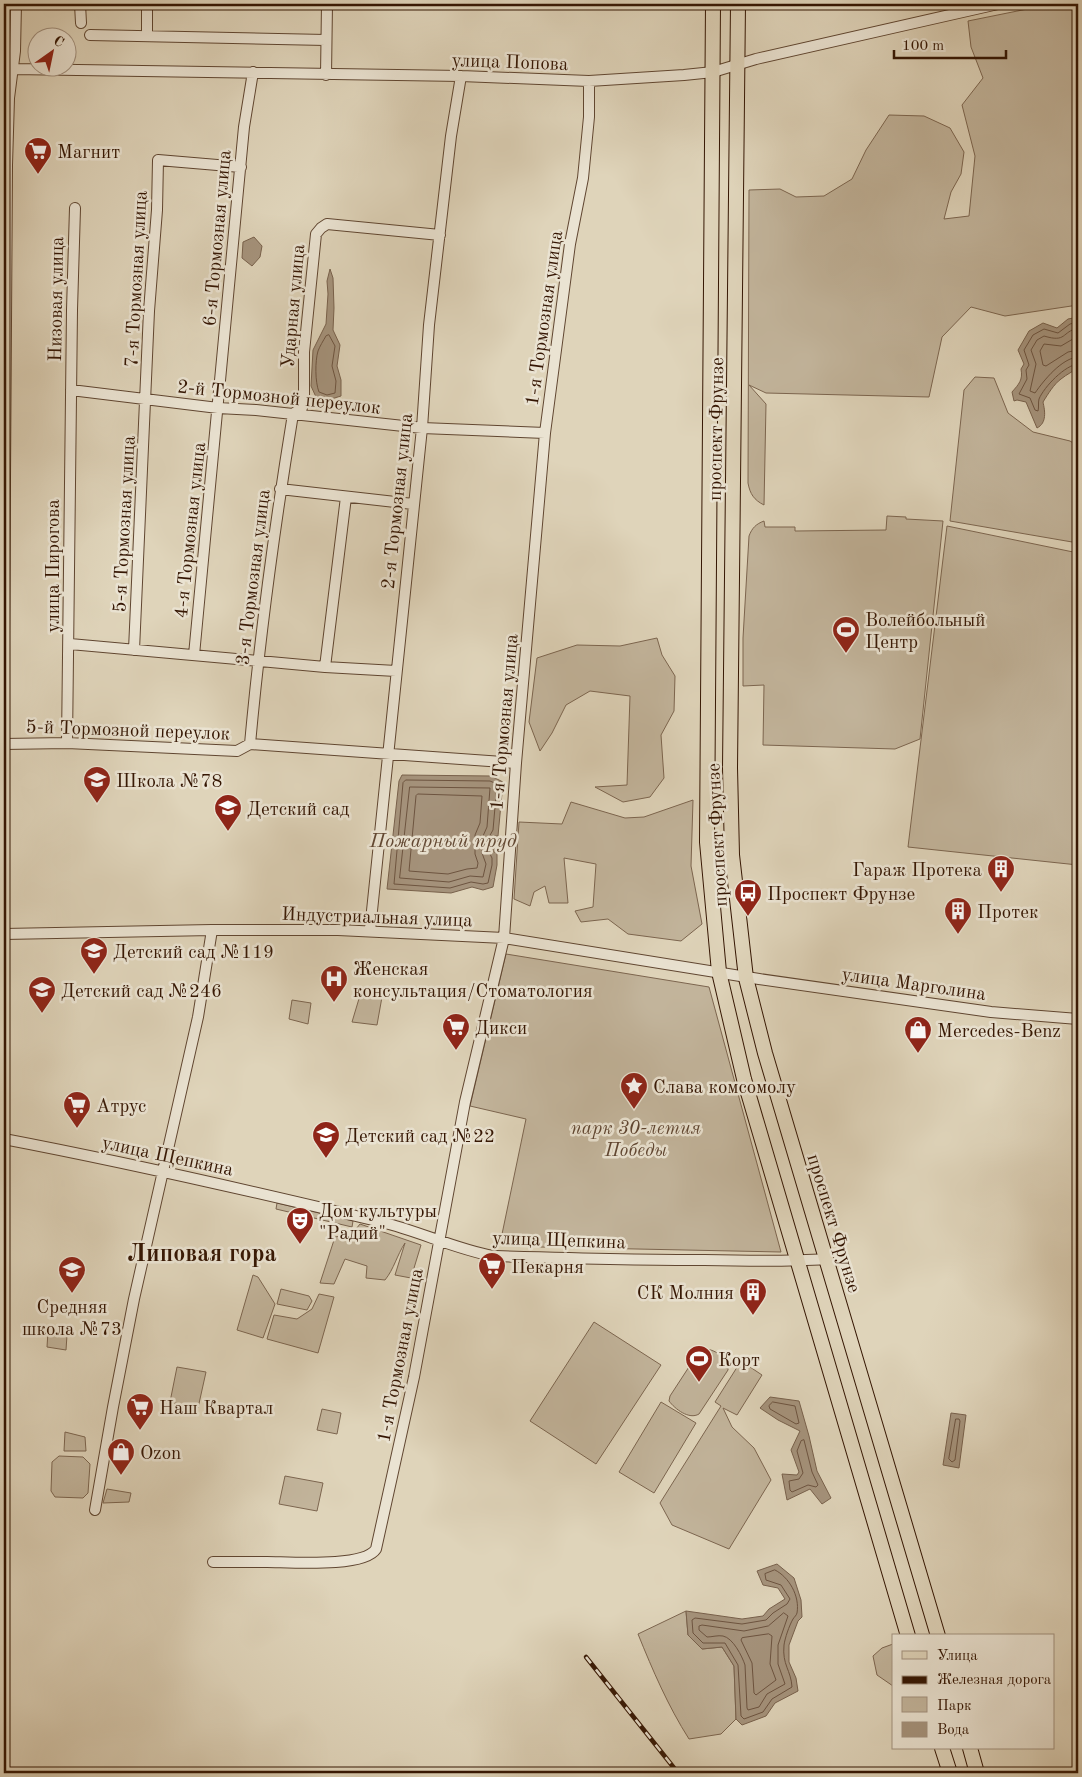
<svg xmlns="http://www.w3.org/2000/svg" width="1082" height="1777" font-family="'Old Standard TT',serif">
  <rect width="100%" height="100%" fill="#dfd4ba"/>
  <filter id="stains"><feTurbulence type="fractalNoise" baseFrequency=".004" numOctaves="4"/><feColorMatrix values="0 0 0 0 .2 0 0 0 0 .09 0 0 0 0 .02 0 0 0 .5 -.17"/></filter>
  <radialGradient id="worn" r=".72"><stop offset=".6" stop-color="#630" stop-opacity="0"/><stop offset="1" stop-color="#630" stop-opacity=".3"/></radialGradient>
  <path fill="#c2b49b" stroke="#7c654f" d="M1052 4H1078V305L1005 316 971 307 942 337 929 397 766 393 749 385 766 404 764 505C754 500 750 494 748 483L749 190 780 189 796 197 824 196 852 179 866 150 889 115 924 116 950 128 964 152 961 174 951 192 944 219 969 216 975 156 962 105 983 78 971 47 968 21Z
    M975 377 994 378 1008 413 1033 432 1070 441 1078 446V543L950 521 964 390Z
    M887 516 906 517V519L943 521 920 739 895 749 763 745 764 685 743 686V638L749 536C752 528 756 524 764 521L765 527H795V531L886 530Z
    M947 526 1078 553V865L908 847Z
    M657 638 662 655 675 676 674 711 661 735 664 778 650 797 623 802 595 787 627 785 630 696 590 691 566 705 552 733 540 751 529 722 537 658 577 645 620 646Z
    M693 800 691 866 702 924 681 941 628 934 608 919 581 922 575 911 593 907 596 864 564 858 568 903H549L545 886 534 892 530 906 514 899 519 822 562 824 571 802 625 818 644 817Z
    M506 954 709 987 781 1252 540 1247 501 1239 526 1119 470 1106Z
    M361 992 382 997 377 1025 352 1022Z
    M292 1000 311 1003 308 1024 289 1019Z
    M277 1203 353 1221 352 1227 276 1209Z
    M360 1224 421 1245 411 1278 395 1275 405 1243C397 1255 394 1269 385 1280L366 1278 367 1266 345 1259 334 1284 320 1283 335 1237 352 1234Z
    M253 1275 258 1277 275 1304 263 1338 237 1330Z
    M281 1289 309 1296 312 1301 307 1310 277 1304Z
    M319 1294 334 1297 318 1353 267 1339 274 1315 297 1319 312 1309Z
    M594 1322 661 1365 596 1464 530 1421Z
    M48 1331 67 1335 66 1350 47 1347Z
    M706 1349C716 1350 729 1359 728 1370L699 1414C689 1420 675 1409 669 1401L670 1396 700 1350Z
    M741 1361 762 1375 737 1415 723 1408 732 1427 754 1448 771 1480 729 1549 672 1525 660 1503 721 1406 715 1402Z
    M177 1367 206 1372 198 1408 170 1402Z
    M661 1402 696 1423 654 1493 619 1472Z
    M322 1409 341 1413 337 1434 317 1430Z
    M65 1432 85 1437 86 1451H64Z
    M59 1456 83 1457 90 1464 88 1493 83 1498 55 1497 51 1491 52 1462Z
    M285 1476 323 1483 317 1511 279 1504Z
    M107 1489 131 1493 129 1502 103 1503Z
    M686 1611 688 1635 702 1649 722 1647 734 1666 736 1719 721 1734 689 1739C668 1706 653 1671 638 1634Z
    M893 1644V1686L877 1675 873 1656 882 1648Z"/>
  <path fill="#a5937c" stroke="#78614c" d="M254 237 262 246 260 257 252 266 242 258 243 242Z
    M330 269 333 278 334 308 333 330 340 345 337 366 341 380V396L328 400 316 397 311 386 313 350 326 324 328 294 327 281Z
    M1078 317V367C1073 372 1067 374 1061 379 1054 384 1048 394 1043 402 1045 411 1047 423 1037 428L1026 402 1017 400 1014 401 1012 392C1019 384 1023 380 1021 369L1024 364 1018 350 1029 331 1043 323 1057 328 1068 319Z
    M402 775 491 776 503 782 498 836H494V852L497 853V865L493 887 483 890 472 887 451 893 387 889 399 781Z
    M770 1397 799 1401 809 1436 817 1471 831 1498 822 1504 810 1489 787 1500 782 1474 797 1475 799 1472 791 1450 800 1431 778 1420 760 1408Z
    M951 1413 966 1415 959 1468 943 1465Z
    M777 1564 794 1578 801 1600 802 1617 798 1621 789 1645V1662L796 1678 798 1691 775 1703 766 1716 742 1725 736 1719 734 1666 722 1647 702 1649 688 1635 686 1611 742 1619 763 1616 769 1609 785 1599 778 1588 763 1585 757 1571Z"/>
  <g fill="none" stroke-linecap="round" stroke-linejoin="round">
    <path stroke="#6d5440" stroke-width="1" d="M1078 322 1070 324 1058 333 1044 329 1033 335 1024 350 1029 365 1026 370 1027 379 1019 394 1030 398 1035 410 1038 411C1039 407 1038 403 1039 399 1044 387 1065 365 1078 364
      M1078 328C1061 332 1067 343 1044 336L1037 340 1031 350 1036 364 1030 391 1035 393C1044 380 1062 358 1078 357
      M329 335 335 346 332 366 336 381 335 393 327 395 319 392C315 382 315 361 318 351 320 346 323 341 326 336Z
      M1078 336 1061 346 1044 344 1040 351 1043 365 1046 366 1068 352 1078 350
      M406 780 490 781 497 784 493 830 489 837V852L492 858V865L488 883 483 884 471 882 450 888 394 884 403 783Z
      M410 787 490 788 487 827 483 836 482 853 486 864 483 877 470 876 449 882 400 878Z
      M418 794 482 796 480 823 475 835V854L478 863 477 868 467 869 448 874 409 871 416 796Z
      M773 1402 795 1406 799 1423 796 1424 770 1409 769 1406Z
      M956 1419H959L960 1421 955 1460 952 1462 949 1459Z
      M804 1440 812 1472 818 1485 816 1487 808 1485 792 1492 790 1490 789 1481 799 1479 803 1473 797 1451 801 1441Z
      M775 1570C789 1577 800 1596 797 1613 796 1616 795 1616 793 1619 789 1626 785 1638 784 1645 782 1665 791 1670 792 1687L772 1699 763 1712 744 1719 741 1716 738 1665 725 1643H703L693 1633 692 1620 695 1618 742 1624 766 1620 773 1613 787 1604 790 1599 781 1585 766 1580 765 1574Z
      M784 1613 788 1616 778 1645V1664L785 1684 767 1694 759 1707 748 1710 747 1708 745 1665C742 1656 733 1638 723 1636 718 1635 712 1637 707 1637L699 1630V1626L702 1625 744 1631 768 1626Z
      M769 1634 772 1636 770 1664 776 1680 756 1695 754 1693 752 1663 741 1640 742 1638Z"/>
    <defs>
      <path id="minor" d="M80 4 81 23
        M90 35 326 40
        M147 36V4
        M13 69 461 76 589 81 684 75 713 72 756 59 998 4
        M326 75 327 4
        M71 390 218 408 256 410 422 428 545 433
        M280 489 413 504
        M4 635 7 165 9 98 15 51 16 4
        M70 644 325 667 396 671
        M134 650 149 311 157 210 158 160 241 167
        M194 655 244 127 253 72
        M325 667 346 497
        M4 680V766
        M67 743 72 310 75 208
        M4 744 67 743 237 751 250 744
        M250 744C260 634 275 524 293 414L302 408 304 396V352L316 234 321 228 327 224 440 235
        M250 744 516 763
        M370 930 422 428 429 325 451 136 461 76
        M4 934 212 930H338L504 938 759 979 991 1012 1078 1019
        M4 1139C130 1163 256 1192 381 1222 419 1231 455 1249 493 1256 564 1258 634 1260 704 1260 745 1261 786 1262 826 1259
        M95 1510 113 1407 134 1299 198 1017 212 930
        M213 1562C231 1562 249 1562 267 1562 288 1562 364 1568 376 1549L414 1377 465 1102 504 938 516 763 545 433 570 244 583 178 589 117V81"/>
      <path id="major" d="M713 4 707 842 719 972 744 1079 908 1636
        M738 4 730 768 732 855 746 978 765 1053 938 1636
        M942 1748 950 1773
        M970 1748 977 1773"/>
    </defs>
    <use href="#minor" stroke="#604631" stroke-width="12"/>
    <use href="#major" stroke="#351603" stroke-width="16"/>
    <use href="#minor" stroke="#eae3d2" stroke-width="10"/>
    <use href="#major" stroke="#dfd4ba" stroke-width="14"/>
    <defs>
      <path id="rail" d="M586 1657 678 1773"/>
    </defs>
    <use href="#rail" stroke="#351603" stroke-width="4.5"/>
    <use href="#rail" stroke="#eae3d2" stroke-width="2.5" stroke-dasharray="8" stroke-linecap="butt"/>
  </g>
  <defs>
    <symbol id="supermarket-pin" viewBox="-11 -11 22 30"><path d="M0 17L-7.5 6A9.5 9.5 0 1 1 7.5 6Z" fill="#8f2418" stroke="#eae3d2"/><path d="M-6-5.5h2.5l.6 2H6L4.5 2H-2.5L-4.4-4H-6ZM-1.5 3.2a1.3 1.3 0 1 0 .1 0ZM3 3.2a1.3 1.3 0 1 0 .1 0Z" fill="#fff"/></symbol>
    <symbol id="stadium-pin" viewBox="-11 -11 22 30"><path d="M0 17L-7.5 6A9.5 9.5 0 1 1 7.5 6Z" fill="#8f2418" stroke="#eae3d2"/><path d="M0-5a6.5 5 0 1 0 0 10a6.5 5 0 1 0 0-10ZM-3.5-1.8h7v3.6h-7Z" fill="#fff"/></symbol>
    <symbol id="school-pin" viewBox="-11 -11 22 30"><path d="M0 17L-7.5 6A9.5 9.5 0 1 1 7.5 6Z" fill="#8f2418" stroke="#eae3d2"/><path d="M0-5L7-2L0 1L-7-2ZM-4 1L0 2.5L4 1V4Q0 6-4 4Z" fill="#fff"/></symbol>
    <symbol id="building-pin" viewBox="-11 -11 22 30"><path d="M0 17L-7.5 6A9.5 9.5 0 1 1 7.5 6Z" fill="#8f2418" stroke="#eae3d2"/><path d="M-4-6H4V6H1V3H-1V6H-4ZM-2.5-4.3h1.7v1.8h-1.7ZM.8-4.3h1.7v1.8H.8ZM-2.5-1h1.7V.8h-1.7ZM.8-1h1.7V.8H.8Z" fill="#fff"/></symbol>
    <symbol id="bus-pin" viewBox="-11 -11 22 30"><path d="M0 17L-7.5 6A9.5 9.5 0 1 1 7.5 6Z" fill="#8f2418" stroke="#eae3d2"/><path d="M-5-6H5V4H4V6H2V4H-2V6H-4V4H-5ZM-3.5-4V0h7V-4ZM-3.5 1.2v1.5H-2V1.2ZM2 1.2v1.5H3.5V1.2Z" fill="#fff"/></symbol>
    <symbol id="hospital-pin" viewBox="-11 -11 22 30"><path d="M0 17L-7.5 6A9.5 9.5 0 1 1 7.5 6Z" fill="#8f2418" stroke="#eae3d2"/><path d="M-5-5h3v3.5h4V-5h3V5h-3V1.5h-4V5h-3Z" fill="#fff"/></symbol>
    <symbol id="shop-pin" viewBox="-11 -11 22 30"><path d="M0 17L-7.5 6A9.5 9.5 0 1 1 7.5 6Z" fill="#8f2418" stroke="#eae3d2"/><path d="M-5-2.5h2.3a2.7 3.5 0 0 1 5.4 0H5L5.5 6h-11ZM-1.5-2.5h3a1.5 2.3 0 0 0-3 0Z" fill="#fff"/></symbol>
    <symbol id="sight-pin" viewBox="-11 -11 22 30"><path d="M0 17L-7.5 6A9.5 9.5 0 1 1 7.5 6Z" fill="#8f2418" stroke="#eae3d2"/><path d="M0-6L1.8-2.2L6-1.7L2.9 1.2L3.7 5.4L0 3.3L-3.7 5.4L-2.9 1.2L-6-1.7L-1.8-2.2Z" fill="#fff"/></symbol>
    <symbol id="theatre-pin" viewBox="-11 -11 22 30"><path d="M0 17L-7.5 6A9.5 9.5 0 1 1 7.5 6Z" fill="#8f2418" stroke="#eae3d2"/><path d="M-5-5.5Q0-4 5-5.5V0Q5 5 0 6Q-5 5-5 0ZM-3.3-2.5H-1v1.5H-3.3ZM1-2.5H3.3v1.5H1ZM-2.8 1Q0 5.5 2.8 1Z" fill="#fff"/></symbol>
  </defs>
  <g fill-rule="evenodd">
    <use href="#supermarket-pin" x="22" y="135" width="32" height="43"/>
    <use href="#stadium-pin" x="830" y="614" width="32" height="43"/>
    <use href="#school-pin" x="81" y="764" width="32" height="43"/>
    <use href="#school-pin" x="212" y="792" width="32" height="43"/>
    <use href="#building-pin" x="985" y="853" width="32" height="43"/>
    <use href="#bus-pin" x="732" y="877" width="32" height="43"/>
    <use href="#building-pin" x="942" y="895" width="32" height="43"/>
    <use href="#school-pin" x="78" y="935" width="32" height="43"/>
    <use href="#hospital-pin" x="318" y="963" width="32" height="43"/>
    <use href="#school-pin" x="26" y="974" width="32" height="43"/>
    <use href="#supermarket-pin" x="440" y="1011" width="32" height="43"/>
    <use href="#shop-pin" x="902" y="1014" width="32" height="43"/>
    <use href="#sight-pin" x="618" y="1070" width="32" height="43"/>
    <use href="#supermarket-pin" x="61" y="1089" width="32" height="43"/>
    <use href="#school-pin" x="310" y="1119" width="32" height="43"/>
    <use href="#theatre-pin" x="284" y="1205" width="32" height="43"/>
    <use href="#supermarket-pin" x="476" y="1250" width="32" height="43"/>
    <use href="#school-pin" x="56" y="1254" width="32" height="43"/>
    <use href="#building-pin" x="737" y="1276" width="32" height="43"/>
    <use href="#stadium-pin" x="683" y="1343" width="32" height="43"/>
    <use href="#supermarket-pin" x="124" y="1391" width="32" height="43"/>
    <use href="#shop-pin" x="105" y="1436" width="32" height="43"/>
  </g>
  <g text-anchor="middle" stroke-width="5" stroke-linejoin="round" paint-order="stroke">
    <g font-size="19" fill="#351603" stroke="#eae3d2">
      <text transform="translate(510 61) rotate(2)" y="7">улица Попова</text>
      <text transform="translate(216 238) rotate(-85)" y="7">6-я Тормозная улица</text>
      <text transform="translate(135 279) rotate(-87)" y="7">7-я Тормозная улица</text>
      <text transform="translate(55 299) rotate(-89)" y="7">Низовая улица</text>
      <text transform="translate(292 306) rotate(-85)" y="7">Ударная улица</text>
      <text transform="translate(543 318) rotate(-82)" y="7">1-я Тормозная улица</text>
      <text transform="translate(279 396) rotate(6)" y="7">2-й Тормозной переулок</text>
      <text transform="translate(715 429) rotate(-89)" y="7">проспект Фрунзе</text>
      <text transform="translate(396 501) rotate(-84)" y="7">2-я Тормозная улица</text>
      <text transform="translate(123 524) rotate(-87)" y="7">5-я Тормозная улица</text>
      <text transform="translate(189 530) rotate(-84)" y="7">4-я Тормозная улица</text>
      <text transform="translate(52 566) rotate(-90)" y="7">улица Пирогова</text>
      <text transform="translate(252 577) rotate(-83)" y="7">3-я Тормозная улица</text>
      <text transform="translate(503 722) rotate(-85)" y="7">1-я Тормозная улица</text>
      <text transform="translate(128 729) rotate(2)" y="7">5-й Тормозной переулок</text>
      <text transform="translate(716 835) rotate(-93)" y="7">проспект Фрунзе</text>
      <text transform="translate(377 916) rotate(2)" y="7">Индустриальная улица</text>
      <text transform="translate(914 983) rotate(8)" y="7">улица Марголина</text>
      <text transform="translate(168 1155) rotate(12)" y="7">улица Щепкина</text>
      <text transform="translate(835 1223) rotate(73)" y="7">проспект Фрунзе</text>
      <text transform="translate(559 1239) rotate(2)" y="7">улица Щепкина</text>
      <text transform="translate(399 1355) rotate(-79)" y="7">1-я Тормозная улица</text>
    </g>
    <g font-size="19" fill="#351603" stroke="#eae3d2" text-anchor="start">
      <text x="57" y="158">Магнит</text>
      <text x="865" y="626">Волейбольный<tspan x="865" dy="22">Центр</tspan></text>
      <text x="116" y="787">Школа №78</text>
      <text x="247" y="815">Детский сад</text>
      <text x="982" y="876" text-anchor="end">Гараж Протека</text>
      <text x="767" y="900">Проспект Фрунзе</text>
      <text x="977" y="918">Протек</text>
      <text x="113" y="958">Детский сад №119</text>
      <text x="353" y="975">Женская<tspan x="353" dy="22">консультация/Стоматология</tspan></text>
      <text x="61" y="997">Детский сад №246</text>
      <text x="475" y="1034">Дикси</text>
      <text x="937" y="1037">Mercedes-Benz</text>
      <text x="653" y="1093">Слава комсомолу</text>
      <text x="96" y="1112">Атрус</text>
      <text x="345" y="1142">Детский сад №22</text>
      <text x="319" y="1217">Дом культуры<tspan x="319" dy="22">"Радий"</tspan></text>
      <text x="511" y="1273">Пекарня</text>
      <text x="734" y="1299" text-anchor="end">СК Молния</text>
      <text x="72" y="1313" text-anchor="middle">Средняя<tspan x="72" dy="22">школа №73</tspan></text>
      <text x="718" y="1366">Корт</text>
      <text x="159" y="1414">Наш Квартал</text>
      <text x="140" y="1459">Ozon</text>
    </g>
    <g font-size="19" font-style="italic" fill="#5f4531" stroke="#eae3d2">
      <text x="636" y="1134">парк 30-летия<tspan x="636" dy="22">Победы</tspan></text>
    </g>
    <g font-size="20" font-style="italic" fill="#624833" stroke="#eae3d2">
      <text x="443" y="847">Пожарный пруд</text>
    </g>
    <g font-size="24" font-weight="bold" fill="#351603" stroke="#eae3d2">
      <text x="202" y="1261">Липовая гора</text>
    </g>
  </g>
  <rect width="1082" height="1777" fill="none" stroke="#dfd4ba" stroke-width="20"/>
  <rect x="5" y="5" width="1072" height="1767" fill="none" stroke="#351603" stroke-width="2.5"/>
  <rect x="10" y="10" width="1062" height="1757" fill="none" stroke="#351603"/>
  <rect x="892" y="1634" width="162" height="115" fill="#eae3d2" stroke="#a2917f"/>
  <rect x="902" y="1651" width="25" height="8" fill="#dfd4ba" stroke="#a2917f"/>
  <text x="937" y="1660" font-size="15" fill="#351603">Улица</text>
  <rect x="902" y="1676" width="25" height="8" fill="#351603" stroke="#a2917f"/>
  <text x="937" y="1684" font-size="15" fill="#351603">Железная дорога</text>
  <rect x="902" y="1697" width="25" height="15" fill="#c2b49b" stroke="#a2917f"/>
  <text x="937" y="1710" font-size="15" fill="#351603">Парк</text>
  <rect x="902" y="1722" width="25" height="15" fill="#a5937c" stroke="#a2917f"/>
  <text x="937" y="1734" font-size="15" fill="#351603">Вода</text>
  <g transform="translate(52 52) rotate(33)"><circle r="24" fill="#eae3d2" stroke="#a2917f"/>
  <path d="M0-4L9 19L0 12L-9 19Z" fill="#8f2418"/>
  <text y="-8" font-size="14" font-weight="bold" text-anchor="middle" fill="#351603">С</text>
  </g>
  <path d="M894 50v8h112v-8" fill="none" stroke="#351603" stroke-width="2.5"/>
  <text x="902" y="50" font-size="15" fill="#351603" stroke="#eae3d2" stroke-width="4" paint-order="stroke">100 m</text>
  <rect width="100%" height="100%" filter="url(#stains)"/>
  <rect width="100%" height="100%" fill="url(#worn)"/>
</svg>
